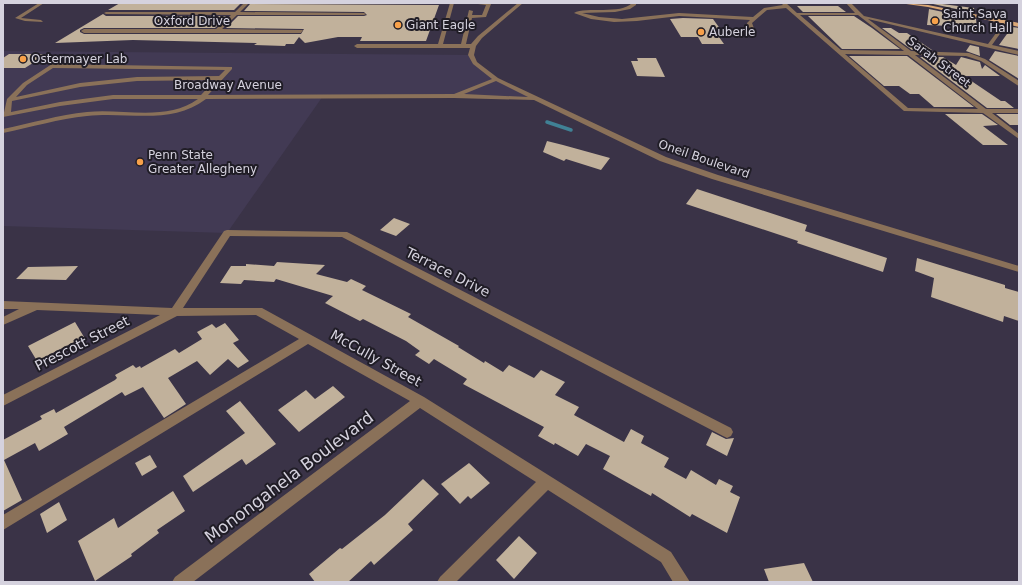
<svg xmlns="http://www.w3.org/2000/svg" width="1022" height="585" font-family="'DejaVu Sans',sans-serif">
  <rect width="100%" height="100%" fill="#3a3347"/>
  <path fill="#423a54" d="M3 51 471 55 485 72 536 99 323 96 227 233 3 226Z"/>
  <g fill="none" stroke-linecap="round" stroke-linejoin="round">
    <path stroke="#408195" stroke-width="3.5" d="M547 122 571 130"/>
  </g>
  <path fill="#c1b19b" d="M120 3H241L234 10H108Z
    M934 3 974 8 975 13 933 4Z
    M250 4 439 5 426 41H360L362 37H338L305 43 299 37 294 44H286L285 46 254 45 257 43 133 40 55 43 103 14 106 16H227L215 28H84L80 30V32L84 34H301L304 29 226 28 238 16H364L367 15 364 12 244 11Z
    M797 6H838L846 12H803Z
    M929 9 976 19 977 31 950 26 927 25Z
    M808 16H854L872 28 900 49H842Z
    M683 18 713 19 726 37H719L724 44H702L698 37H681L670 19Z
    M1012 27 1019 28V49L999 45Z
    M882 28H891L899 33H907L932 50H912Z
    M970 45 979 47 980 56 966 51Z
    M995 51 1019 56V79L989 60Z
    M9 54H47L25 68H3V58Z
    M849 56H907L974 107H934L919 94H910L899 86H884Z
    M920 57H943L956 65 961 57 980 62 982 69 985 65 1000 76H964L1001 101H1005L1014 108H987Z
    M637 58H656L665 77 637 76 631 61H638Z
    M945 114H982L998 125 983 126 1008 145H983Z
    M996 114H1019V125H1010Z
    M547 141 563 145 610 158 601 170 566 159 564 161 543 152Z
    M697 189 807 225 805 231 887 258 883 272 797 243 798 241 686 204Z
    M394 218 410 224 396 236 380 230Z
    M917 258 1005 285V288L1019 292V321L1004 316 1003 322 931 297 934 278 915 271Z
    M277 262 325 265 316 274 347 282 351 279 366 286 362 290 411 314 408 317 459 346 458 347 484 363 485 361 503 372 509 365 534 378 541 370 565 382 555 395 579 407 574 415 624 442 631 429 644 436 641 443 669 458 664 467 686 479 691 470 716 485 719 479 733 486 730 492 740 497 727 533 692 514 690 517 652 493 651 496 603 469 610 456 586 444 578 456 555 443 554 445 538 436 544 427 463 384 467 379 434 359 429 364 415 355 420 351 406 341 363 319 360 321 325 303 333 296 276 279 274 282 244 280 241 284 220 283 231 266H246V264L274 266Z
    M78 266 66 280 16 279 28 267Z
    M75 322 84 337 37 361 28 346Z
    M225 323 239 340 233 343 249 361 238 368 228 359 210 375 197 361 168 378 186 404 164 418 143 387 125 396 122 392 64 427 68 434 39 451 35 443 4 460 22 500 3 511V440L42 419 40 416 54 409 56 413 115 380 117 378 115 375 133 365 136 368 140 366 141 368 175 349 179 353 202 339 197 332 212 324 216 328Z
    M333 386 345 397 299 432 278 410 306 390 315 399Z
    M240 401 276 444 246 465 242 459 193 492 183 476 245 433 226 411Z
    M712 432 726 439 734 438 727 456 706 445Z
    M150 455 157 467 142 476 135 463Z
    M469 463 490 483 471 499 468 496 460 504 441 484Z
    M423 479 439 494 408 524 413 530 374 565 371 561 348 582H315L309 574 340 548 342 549 385 515Z
    M173 491 185 511 157 530 159 533 131 554 132 556 95 581 78 541 114 518 118 528Z
    M59 502 67 520 47 533 40 514Z
    M519 536 537 553 514 579 496 560Z
    M804 563 813 582H769L764 569Z"/>
  <g fill="none" stroke-linecap="round" stroke-linejoin="round">
    <path fill="#8a7159" fill-rule="evenodd" d="M39 3H44L21 18 41 20 43 22 25 21 15 18Z
      M244 3H249L240 12 364 13 366 14 364 15H237L222 29 303 30 301 33H84L81 31 84 29H216L231 15 106 14 104 13 106 12H235Z
      M450 3H454L443 44H461L469 10 473 11 472 15H482L486 5 470 3 491 4 486 17 472 18 466 44H471L478 36 518 3H523L482 38 476 46 474 55 477 62 498 78 666 157 718 175 1019 266V272L712 179 660 161 534 100 454 98 206 99C171 126 127 111 87 116 59 119 31 127 3 133V129C31 123 59 115 87 112 122 108 167 122 198 99H113L60 106 3 117 7 99 23 83 52 64 232 67V69L208 95 454 94 492 79 473 64 468 55 470 48H357L354 46 357 44H438ZM53 68 225 70 219 76 137 77 80 83 16 97 27 85ZM215 80 201 95H113L60 102 11 112 12 101 80 87 137 81ZM496 81 528 97 464 94Z
      M632 3H636V5L630 9 615 12 582 13 599 17 622 19 679 13 753 17 764 8 783 5 781 3H786L797 13H855L846 3H851L864 16 988 44 1005 21H1009L992 45 1019 51V55L868 19 911 51 969 53 985 59 1019 81V86L1017 85 981 61 966 56 915 55 986 109H1019V113H992L1019 134V139L983 113 904 111 786 8 767 10 752 23 755 31 752 33 749 31 747 23 750 20 679 16 637 21 614 22 591 19 574 13C586 6 621 15 632 3ZM800 15H858L904 51 841 50ZM845 54 908 55 978 109 908 108Z
      M227 230 347 232 731 428 733 432 731 436 727 438 723 436 342 237 230 236 183 308H262L424 397 671 552 690 582H673L661 562 548 490 456 582H437L440 577 536 482 420 408 193 582H172L175 577 410 401 308 344 3 530V515L299 339 256 315 177 316 3 406V395L160 315 37 310 3 325V317L19 309H3V301L172 308 224 231Z"/>
    <path fill="#dba876" fill-rule="evenodd" d="M899 3 928 5 1019 23V27L928 7Z"/>
  </g>
  <g fill="#f8a14a" stroke="#201d26" stroke-width="1.5">
    <circle cx="935" cy="21" r="4"/>
    <circle cx="398" cy="25" r="4"/>
    <circle cx="701" cy="32" r="4"/>
    <circle cx="23" cy="59" r="4"/>
    <circle cx="140" cy="162" r="4"/>
  </g>
  <g text-anchor="middle" stroke-width="4" stroke-linejoin="round" paint-order="stroke">
    <g font-size="12" fill="#d5d2de" stroke="#201d26" text-anchor="start">
      <text x="943" y="18">Saint Sava<tspan x="943" dy="14">Church Hall</tspan></text>
      <text x="406" y="29">Giant Eagle</text>
      <text x="709" y="36">Auberle</text>
      <text x="31" y="63">Ostermayer Lab</text>
      <text x="148" y="159">Penn State<tspan x="148" dy="14">Greater Allegheny</tspan></text>
    </g>
    <g font-size="12" fill="#d5d2de" stroke="#201d26">
      <text x="192" y="25">Oxford Drive</text>
      <text transform="translate(939 62) rotate(37)" y="4">Sarah Street</text>
      <text x="228" y="89">Broadway Avenue</text>
      <text transform="translate(704 159) rotate(19)" y="4">Oneil Boulevard</text>
    </g>
    <g font-size="14" fill="#d5d2de" stroke="#201d26">
      <text transform="translate(448 272) rotate(27)" y="5">Terrace Drive</text>
      <text transform="translate(82 343) rotate(-27)" y="5">Prescott Street</text>
      <text transform="translate(376 358) rotate(29)" y="5">McCully Street</text>
    </g>
    <g font-size="17" fill="#d5d2de" stroke="#201d26">
      <text transform="translate(289 477) rotate(-37)" y="6">Monongahela Boulevard</text>
    </g>
  </g>
  <rect width="1022" height="585" fill="none" stroke="#d5d2de" stroke-width="8"/>
</svg>
